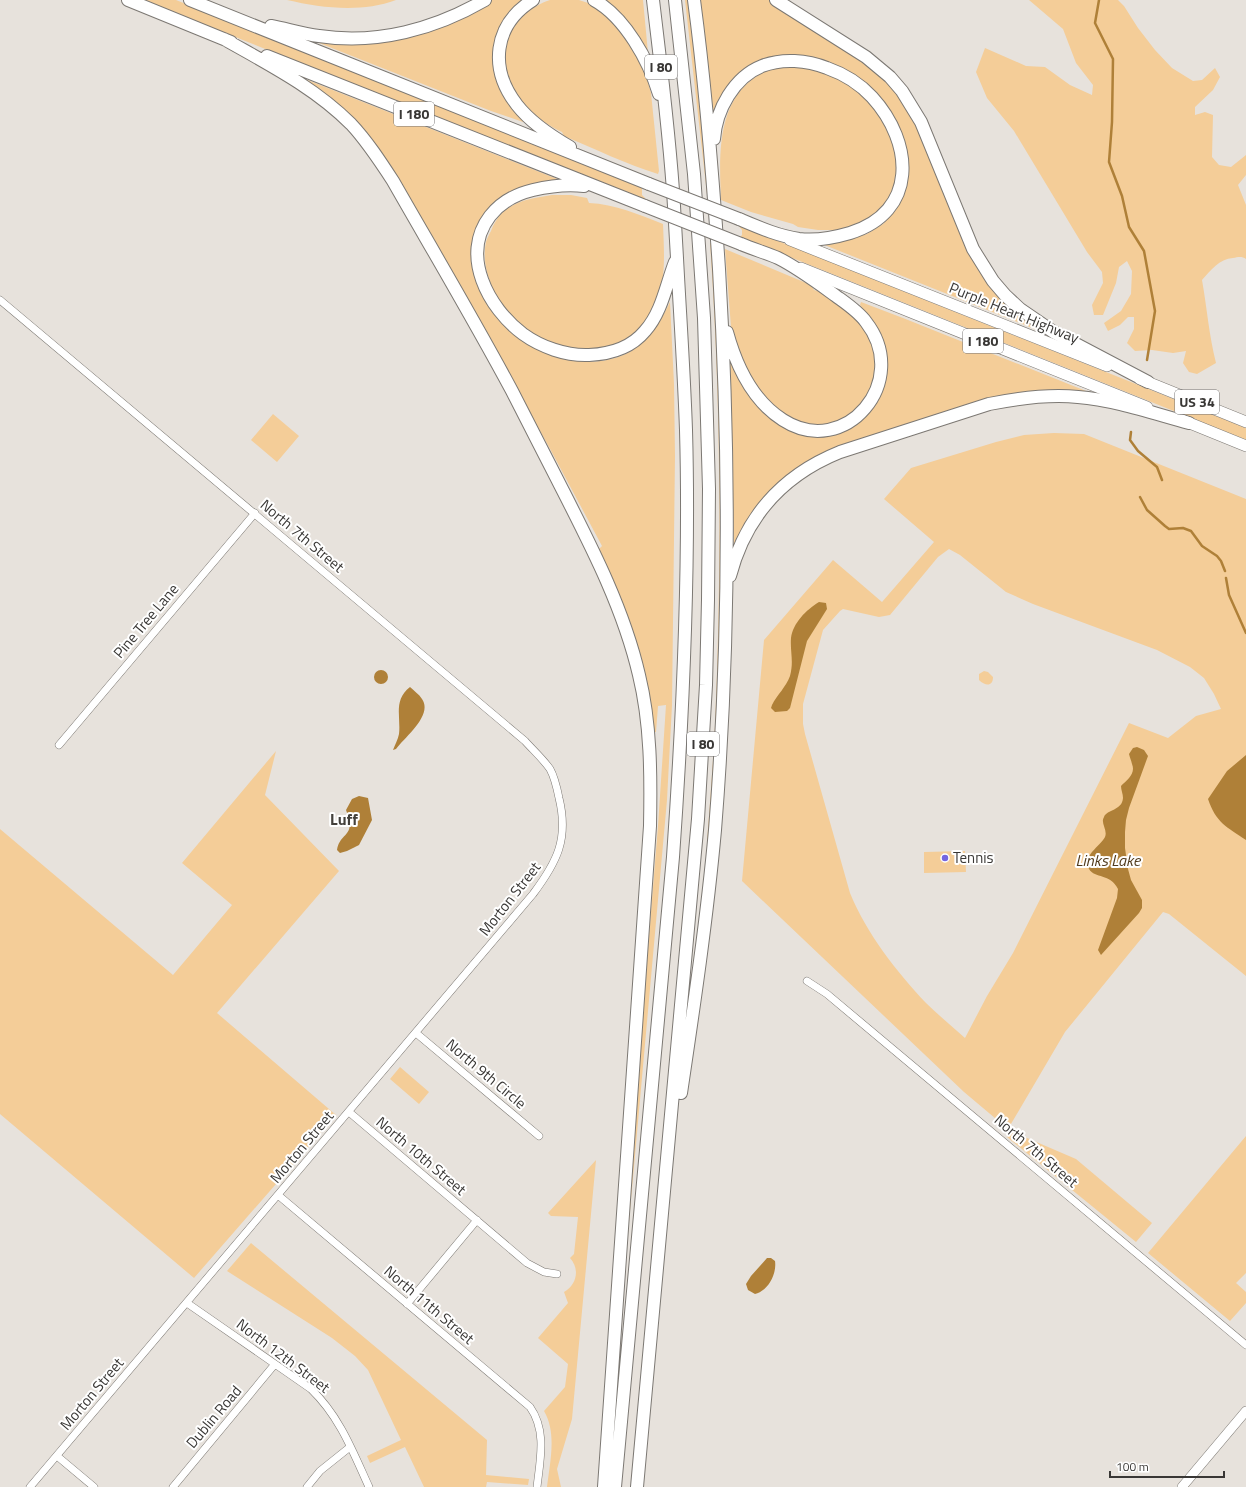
<svg xmlns="http://www.w3.org/2000/svg" width="1246" height="1487" font-family="'Titillium Web',sans-serif">
  <rect width="100%" height="100%" fill="#e7e2dc"/>
  <path fill="#f4cd98" fill-rule="evenodd" d="M143 0H176L642 188V195L645 198V201Z
    M287 0H396C361 13 322 8 287 0Z
    M491 0H527L496 43 524 120 523 122 491 111 309 39 359 42 479 8Z
    M550 0H579L588 3 606 14 617 24 638 57 646 75 651 93 659 171 658 174C626 164 595 149 564 136L562 132C542 123 521 105 511 85 493 49 514 12 550 0Z
    M602 0H643L648 53Z
    M685 0H689L711 194H707Z
    M698 0H772L878 69 913 111 971 249 1040 329V331L812 240 848 239 867 234 883 224 896 210 905 192 908 175 907 155 903 136 893 116 836 66 762 62 714 115Z
    M1029 0H1118L1124 6 1138 28 1155 50 1172 68 1193 81 1202 80 1215 68 1220 77 1213 90 1195 107V115L1205 112 1213 115 1212 157 1219 165 1231 167 1246 155V175L1238 185 1246 205V259C1242 256 1238 257 1233 258 1219 259 1211 270 1202 280 1207 308 1209 336 1216 363L1197 374 1189 372 1183 363 1186 351 1173 353 1152 350 1135 351 1127 343 1134 329V317H1128L1120 325 1108 331 1104 323 1121 311 1131 294 1132 271 1127 261 1119 267 1116 283 1103 315H1094L1092 305 1103 283 1102 272 1087 252 1014 131 987 98 976 72 985 48 1026 66 1045 67 1070 85 1092 95 1093 85 1076 63 1063 29Z
    M784 67H801L820 71 845 81 860 92 888 126 896 149 897 188 876 216 860 224 838 230H818L798 227 793 224 751 212 721 200C719 153 716 94 766 71 771 69 778 68 784 67Z
    M305 79 570 184 503 199 474 257C485 277 497 298 509 318 512 324 516 334 521 339 553 364 609 372 641 344 654 332 662 318 670 302L674 384 675 456 672 705 667 800 626 1255 623 1254 658 826 666 705 658 706 656 732H652L598 550 602 546 549 447 395 175 304 81Z
    M552 195H571L587 198 589 203C615 204 640 215 663 224 664 249 666 277 658 300 656 305 644 328 641 332 637 336 630 338 625 340 619 343 612 349 606 350 581 355 546 343 525 329 501 313 479 272 486 242 487 238 489 235 491 231 493 225 497 218 502 213 516 200 534 198 552 195Z
    M738 225 1246 428V440L740 237 742 235V230Z
    M710 243 715 244 720 328 723 610 710 842H707C710 803 713 764 715 725 722 564 721 403 710 243Z
    M725 249 811 285 814 290 824 293 833 298 864 326 873 342 878 368 866 401 843 420 830 424 812 425 798 423 783 415 761 394 748 374 738 350 731 327Z
    M861 302 903 318 1096 395 1032 394 802 469 734 550 730 360 731 358 776 422 792 431 809 435 869 412 879 397 884 381 886 364 883 346 877 329 860 305Z
    M273 414 299 436 277 462 251 440Z
    M1054 433 1084 434 1246 499V976L1169 914 1163 912 1065 1032 1008 1129 964 1092 742 881 764 640 833 560 882 602 934 542 884 499 911 468 996 442 1024 435ZM949 549 960 555 1006 592 1033 604 1157 650 1190 667 1204 678 1214 694 1221 709 1196 716 1168 738 1129 723 1013 953 987 996 965 1038C952 1026 938 1015 926 1003 896 971 867 934 850 893L805 734 803 724V704L823 630 840 611 843 609 879 617 890 615 938 557Z
    M984 671 988 672 993 677C993 687 985 686 979 680V674Z
    M276 751 265 795 339 871 217 1013 336 1115 194 1278 0 1114V829L173 975 232 905 182 863Z
    M965 851 966 872 924 873V852Z
    M400 1067 429 1092 419 1104 390 1079Z
    M1013 1132 1076 1159 1152 1223 1136 1242 1007 1137Z
    M1246 1136V1273L1236 1283 1246 1292V1303L1230 1321 1148 1253Z
    M596 1160 572 1419 557 1469 561 1487H547C550 1462 557 1433 544 1411L565 1387 568 1364 538 1338 568 1303 564 1292C577 1285 580 1269 570 1258L574 1254 578 1217 551 1216 548 1213Z
    M251 1243 487 1440 486 1475 529 1479 528 1485 487 1482 486 1487H424L405 1447 370 1463 367 1456 401 1440 368 1370 355 1356 332 1338 227 1271Z"/>
  <path fill="#af8038" d="M819 602 826 603 827 609 807 641 790 708 787 711 775 712 771 708 772 705C777 695 786 687 790 676 794 661 790 652 791 638 793 623 806 610 819 602Z
    M374 677a7 7 0 1 1 14 0a7 7 0 1 1-14 0Z
    M410 687C414 691 419 694 422 699 433 715 406 736 396 749L393 750C395 745 398 739 399 734 401 717 393 700 410 687Z
    M1137 747 1144 750 1148 756 1129 808 1126 820 1125 832V848L1128 869 1131 880 1142 900V908L1139 913 1101 955 1098 950 1117 898 1118 889C1110 873 1095 879 1089 869 1082 855 1100 847 1105 837 1108 830 1100 823 1104 817 1107 809 1122 811 1123 798 1123 794 1121 790 1121 786 1127 780 1136 774 1132 764 1131 760 1130 758 1129 754L1133 748Z
    M1246 755V840C1227 827 1216 823 1208 799L1227 771Z
    M359 796 368 798 372 820 359 845 347 851 340 853 337 850C340 831 357 838 346 810L352 799Z
    M767 1258H771L775 1261C777 1274 768 1291 755 1294L748 1290 746 1284 751 1276Z"/>
  <g fill="none" stroke-linecap="round" stroke-linejoin="round">
    <path stroke="#af8038" stroke-width="2.5" d="M1099 0 1095 23 1113 59 1112 122 1109 162 1122 196 1129 227 1144 251 1155 311 1147 360
      M1131 432 1130 440 1138 451 1157 467 1162 480
      M1140 497 1147 510 1165 526 1169 529 1183 528 1191 531 1202 546 1217 556 1221 561 1225 571
      M1226 578 1229 595 1246 633"/>
    <defs>
      <path id="street" d="M0 300 525 741C533 750 543 759 550 769 555 778 557 788 559 798 569 839 557 862 533 894L30 1487
        M59 745 255 513
        M807 981 827 994 1246 1345
        M416 1033 539 1136
        M349 1112 527 1263 544 1272 557 1274
        M278 1195 530 1407C547 1431 540 1460 537 1487
        M187 1303 311 1389C340 1417 353 1452 369 1487
        M407 1304 477 1220
        M57 1456 94 1487
        M173 1487 275 1364
        M307 1487 320 1471 350 1447"/>
      <path id="secondary" d="M1182 1487 1246 1411"/>
      <path id="primary" d="M790 240 1107 366
        M801 268 1147 407
        M1140 379 1246 422
        M1182 420 1246 446"/>
      <path id="highway" d="M128 0 231 42
        M190 0 649 184
        M533 0C493 25 489 69 517 105 531 123 551 136 570 147
        M594 0C625 17 649 61 659 94
        M776 0 866 57 890 77 902 91 921 122 973 249 993 281 1005 295 1020 309 1055 333 1148 382
        M271 26C287 29 302 34 319 36 377 45 435 29 485 0
        M224 39C268 64 314 87 351 124 367 141 380 161 393 181 433 251 474 320 512 391 527 420 542 450 557 479 589 542 623 606 639 675 651 724 651 776 650 826L604 1487
        M267 56 645 206
        M714 139C716 110 734 77 762 66 782 58 807 60 827 68 844 74 860 84 872 97 914 143 918 212 850 233 833 238 816 241 799 239 778 236 758 227 739 219
        M584 186C567 184 550 186 533 190 516 194 501 202 490 216 460 255 488 308 523 334 541 347 566 356 589 355 611 354 631 348 645 331 662 312 666 285 675 262
        M727 332C736 365 753 401 783 420 845 460 912 381 866 322 859 312 847 304 836 296 818 283 798 268 778 258 766 253 753 249 741 244
        M730 576C746 515 783 475 840 452L989 404C1019 398 1048 394 1078 397 1115 400 1152 413 1189 423
        M681 1093C694 1006 707 918 715 830 730 644 730 456 719 269 713 179 706 89 694 0
        M615 1487 673 857C683 715 690 572 686 430 684 372 680 315 677 258 676 240 675 223 674 206 670 137 661 68 653 0
        M637 1487 698 819 706 685 708 600 709 489 704 318 694 174 675 0"/>
    </defs>
    <use href="#street" stroke="#7c7873" stroke-width="8"/>
    <use href="#secondary" stroke="#7c7873" stroke-width="10"/>
    <use href="#primary" stroke="#7c7873" stroke-width="12"/>
    <use href="#highway" stroke="#7c7873" stroke-width="14"/>
    <use href="#street" stroke="#fff" stroke-width="7"/>
    <use href="#secondary" stroke="#fff" stroke-width="9"/>
    <use href="#primary" stroke="#fff" stroke-width="11"/>
    <use href="#highway" stroke="#fff" stroke-width="12"/>
    <defs>
      <path id="highway-bridge" d="M649 184 739 219
        M645 206 741 244"/>
    </defs>
    <use href="#highway-bridge" stroke="#7c7873" stroke-width="14" stroke-linecap="butt"/>
    <use href="#highway-bridge" stroke="#fff" stroke-width="12"/>
  </g>
  <circle fill="#7465e0" stroke="#fff" stroke-width="1.5" cx="945" cy="858" r="4"/>
  <g text-anchor="middle" stroke-width="4" stroke-linejoin="round" paint-order="stroke">
    <g fill="#fff" stroke="#747372" stroke-width="1">
      <rect x="645" y="55" width="32" height="24" rx="3"/>
      <rect x="394" y="102" width="40" height="24" rx="3"/>
      <rect x="963" y="329" width="40" height="24" rx="3"/>
      <rect x="1175" y="390" width="44" height="24" rx="3"/>
      <rect x="687" y="732" width="32" height="24" rx="3"/>
    </g>
    <g font-size="14" font-weight="bold" fill="#393735">
      <text x="661" y="72">I 80</text>
      <text x="414" y="119">I 180</text>
      <text x="983" y="346">I 180</text>
      <text x="1197" y="407">US 34</text>
      <text x="703" y="749">I 80</text>
    </g>
    <g font-size="15" fill="#393735" stroke="#fff">
      <text transform="translate(1014 313) rotate(22)" y="5">Purple Heart Highway</text>
      <text transform="translate(302 536) rotate(40)" y="5">North 7th Street</text>
      <text transform="translate(146 621) rotate(-50)" y="5">Pine Tree Lane</text>
      <text transform="translate(510 899) rotate(-52)" y="5">Morton Street</text>
      <text transform="translate(486 1074) rotate(40)" y="5">North 9th Circle</text>
      <text transform="translate(302 1147) rotate(-50)" y="5">Morton Street</text>
      <text transform="translate(1036 1151) rotate(40)" y="5">North 7th Street</text>
      <text transform="translate(421 1156) rotate(40)" y="5">North 10th Street</text>
      <text transform="translate(429 1305) rotate(40)" y="5">North 11th Street</text>
      <text transform="translate(283 1356) rotate(37)" y="5">North 12th Street</text>
      <text transform="translate(92 1394) rotate(-50)" y="5">Morton Street</text>
      <text transform="translate(214 1417) rotate(-50)" y="5">Dublin Road</text>
    </g>
    <g font-size="15" fill="#393735" stroke="#fff" text-anchor="start">
      <text x="953" y="863">Tennis</text>
    </g>
    <g font-size="16" font-weight="bold" fill="#43403b" stroke="#fff">
      <text x="344" y="825">Luff</text>
    </g>
    <g font-size="16" font-style="italic" fill="#513b1d" stroke="#fff">
      <text x="1108" y="866">Links Lake</text>
    </g>
  </g>
  <path d="M1110 1471v6h114v-6" fill="none" stroke="#393735" stroke-width="2"/>
  <text x="1116" y="1471" font-size="12" fill="#393735" stroke="#ffffff" stroke-width="3" paint-order="stroke">100 m</text>
</svg>
